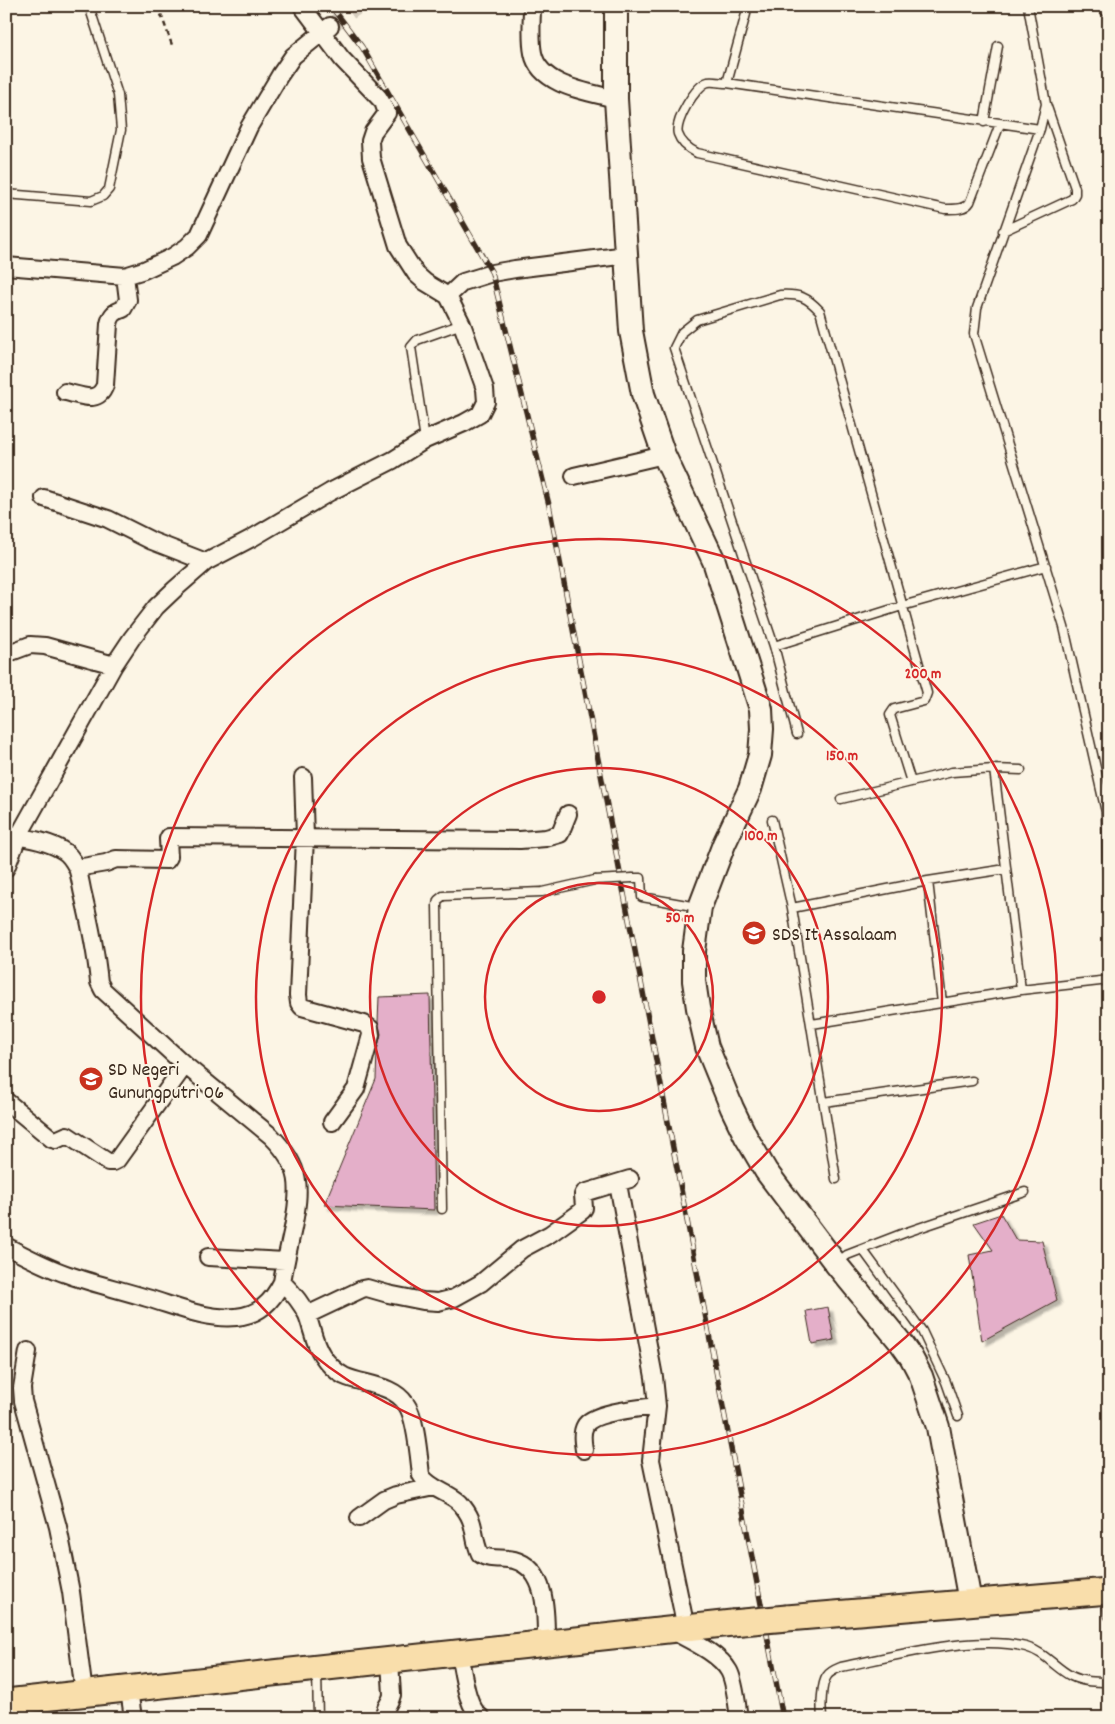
<svg xmlns="http://www.w3.org/2000/svg" width="1115" height="1724" font-family="Dekko,sans-serif">
  <defs>
    <filter id="shadow"><feDropShadow dx="4.5" dy="4.5" stdDeviation="1" flood-color="#0004"/></filter>
  </defs>
  <rect width="100%" height="100%" fill="#fcf5e5"/>
  <filter id="ink" filterUnits="userSpaceOnUse"><feTurbulence type="fractalNoise" baseFrequency=".02" numOctaves="2"/><feDisplacementMap in="SourceGraphic" scale="10" xChannelSelector="R" yChannelSelector="G"/><feConvolveMatrix kernelMatrix="1 2 1 2 8 2 1 2 1" color-interpolation-filters="sRGB"/></filter>
  <g filter="url(#ink)">
    <path fill="#e4afc9" stroke="#3b2a1e" filter="url(#shadow)" d="M430 995 434 1210 324 1205 376 1079 377 1050 381 1034 378 1022 379 997Z
      M1001 1214 1016 1240 1042 1241 1057 1300 982 1341 969 1255 993 1250 974 1223Z
      M828 1307 834 1340 812 1344 806 1311Z"/>
    <g fill="none" stroke-linecap="round" stroke-linejoin="round">
      <path stroke="#d5ccbd" stroke-width="16" stroke-dasharray="16 8" stroke-linecap="butt" d="M330 26 358 6"/>
      <defs>
        <path id="lane" d="M1028 6 1046 104 1040 129 977 308 974 334 1064 627 1106 812 1109 944
          M1099 6 1109 14
          M727 83 746 14V6
          M984 122 998 46
          M1000 124 970 202C965 210 954 209 945 209L697 153C689 149 681 143 678 134 674 122 696 85 708 82 713 81 722 83 727 83L1040 129
          M6 194 91 201 103 196 109 189 121 130 118 95 89 6
          M1003 231 1072 199 1075 194V188L1046 104
          M425 440 411 347 417 340 462 324
          M774 646 902 606 1046 566
          M797 734 774 646 674 348 682 332 697 320 780 295C800 294 807 297 820 311L927 693 924 701 894 709 890 715 911 782
          M841 799 952 772 994 769 1021 770
          M772 820 792 908
          M633 878H641L642 897 698 907
          M928 881 942 1003
          M1021 990 1109 980
          M812 1024 1021 990 994 769
          M824 1102 972 1081
          M836 1179 792 908 928 881 1006 869
          M442 1209 437 905 438 900 443 896 542 892 595 880
          M863 1250 922 1331 946 1382 958 1416
          M838 1262 847 1255 904 1233 1025 1192
          M1106 1593 1109 1616
          M317 1672 318 1718
          M308 1718 318 1716
          M822 1718C821 1708 821 1684 827 1676 830 1671 836 1669 841 1667 895 1656 973 1634 1026 1647 1045 1652 1055 1668 1071 1676 1083 1682 1096 1682 1109 1682"/>
        <path id="street" d="M302 6 342 59 383 102 387 113 373 132 370 141 371 158 398 246 416 274 425 282 448 296
          M532 6C532 21 530 38 533 53 539 86 589 92 616 99
          M6 266 125 276 144 270 172 257 187 247 199 235 249 127 280 75 293 56 330 26
          M65 392C81 395 98 405 105 385L109 324C111 315 114 312 123 309L128 300 125 276
          M574 476 664 455
          M44 498 108 519 152 541 206 562
          M6 654 30 645 45 646 114 665
          M303 777 305 837 298 995 299 1003 302 1007 364 1024 370 1028 371 1035 356 1089 332 1122
          M6 835C23 837 48 841 62 850 68 853 74 862 77 868 80 876 81 886 83 894 90 923 96 952 99 982L103 990 185 1065 271 1136C302 1167 301 1187 293 1228 289 1246 285 1264 282 1282 292 1292 301 1302 307 1315 312 1328 314 1343 322 1355 327 1363 336 1372 344 1376 364 1385 393 1384 406 1404 416 1417 419 1458 421 1475 429 1489 449 1492 460 1503 478 1523 471 1534 480 1554 490 1561 503 1557 514 1560 548 1569 546 1616 546 1644
          M6 868 18 837 114 665 132 638 156 607 175 589 206 562 252 538 330 492 393 460 425 440 464 423 480 414 486 402 485 389 462 324 448 296 463 282 492 273 515 269 627 255
          M77 868 106 863 116 859 167 860 169 857 168 839 169 837 520 840 546 838 560 834 568 814
          M6 1101 52 1139 56 1140 67 1135 108 1162H113L117 1160 185 1065
          M618 1184 654 1377 657 1406 651 1460 686 1628
          M6 1246C27 1257 47 1268 69 1275 95 1284 121 1290 147 1298 175 1306 206 1320 236 1317 259 1315 272 1302 282 1282
          M208 1257 285 1261
          M307 1315 362 1289 367 1288 388 1294 423 1301 438 1302 454 1298 481 1283 522 1249 550 1234 582 1211 584 1208 583 1195 584 1193 630 1179
          M28 1351 22 1388 23 1401 58 1527 71 1592 84 1693
          M584 1450C583 1443 581 1433 585 1426 592 1412 641 1408 657 1406
          M359 1518 384 1500 396 1495 434 1487
          M671 1630C689 1640 719 1653 729 1671 735 1682 737 1705 739 1718
          M459 1653C463 1671 466 1708 482 1718
          M129 1690 133 1718
          M384 1718C384 1705 390 1705 392 1695L390 1660"/>
        <path id="secondary" d="M616 6V99L631 331 643 394 664 455 714 561 761 709 762 729 760 755 750 789 724 844 700 907 694 951V981L698 1008 707 1047 732 1108 746 1137 766 1171 836 1264 901 1343 911 1357 921 1376 938 1427 970 1602"/>
        <path id="primary" d="M787 1618 1109 1591
          M6 1702 732 1623"/>
      </defs>
      <use href="#lane" stroke="#3b2a1e" stroke-width="11"/>
      <use href="#street" stroke="#3b2a1e" stroke-width="20"/>
      <use href="#secondary" stroke="#3b2a1e" stroke-width="26"/>
      <use href="#primary" stroke="#3b2a1e" stroke-width="29"/>
      <path stroke="#3b2a1e" stroke-width="2.5" stroke-dasharray="5 4" stroke-linecap="butt" d="M158 6 172 45"/>
      <use href="#lane" stroke="#fcf5e5" stroke-width="8"/>
      <use href="#street" stroke="#fcf5e5" stroke-width="16"/>
      <use href="#secondary" stroke="#fcf5e5" stroke-width="22"/>
      <use href="#primary" stroke="#f9deab" stroke-width="25"/>
      <defs>
        <path id="rail" d="M331 6 362 47 492 273 549 505 783 1718"/>
      </defs>
      <use href="#rail" stroke="#3b2a1e" stroke-width="5.5"/>
      <use href="#rail" stroke="#fcf5e5" stroke-width="4" stroke-dasharray="11" stroke-linecap="butt"/>
      <defs>
        <path id="lane-bridge" d="M595 880 633 878"/>
        <path id="primary-bridge" d="M732 1623 787 1618"/>
      </defs>
      <use href="#lane-bridge" stroke="#3b2a1e" stroke-width="11" stroke-linecap="butt"/>
      <use href="#primary-bridge" stroke="#3b2a1e" stroke-width="29" stroke-linecap="butt"/>
      <use href="#lane-bridge" stroke="#fcf5e5" stroke-width="8"/>
      <use href="#primary-bridge" stroke="#f9deab" stroke-width="25"/>
    </g>
  </g>
  <g fill="none" stroke="#d62828" stroke-width="2.5">
    <circle cx="599" cy="997" r="114"/>
    <circle cx="599" cy="997" r="229"/>
    <circle cx="599" cy="997" r="343"/>
    <circle cx="599" cy="997" r="458"/>
  </g>
  <defs>
    <symbol id="school-disc" viewBox="-11 -11 22 22"><circle r="9.5" fill="#c8321e" stroke="#fcf5e5"/><path d="M0-5L7-2L0 1L-7-2ZM-4 1L0 2.5L4 1V4Q0 6-4 4Z" fill="#fff"/></symbol>
  </defs>
  <g fill-rule="evenodd">
    <use href="#school-disc" x="740" y="919" width="28" height="28"/>
    <use href="#school-disc" x="77" y="1065" width="28" height="28"/>
  </g>
  <g text-anchor="middle" stroke-width="4" stroke-linejoin="round" paint-order="stroke">
    <g font-size="20" fill="#3b2a1e" stroke="#fcf5e5" text-anchor="start">
      <text x="772" y="940">SDS It Assalaam</text>
      <text x="108" y="1075">SD Negeri<tspan x="108" dy="23">Gunungputri 06</tspan></text>
    </g>
  </g>
  <circle cx="599" cy="997" r="8" fill="#d62828" stroke="#fcf5e5" stroke-width="2.5"/>
  <g font-size="15" text-anchor="middle" font-weight="bold" fill="#d62828" stroke="#fcf5e5" stroke-width="4" stroke-linejoin="round" paint-order="stroke">
    <text x="923" y="678">200 m</text>
    <text x="842" y="760">150 m</text>
    <text x="761" y="840">100 m</text>
    <text x="680" y="922">50 m</text>
  </g>
  <rect width="1115" height="1724" fill="none" stroke="#fcf5e5" stroke-width="25"/>
  <rect x="12" y="12" width="1090" height="1699" fill="none" stroke="#3b2a1e" stroke-width="2" filter="url(#ink)"/>
</svg>
